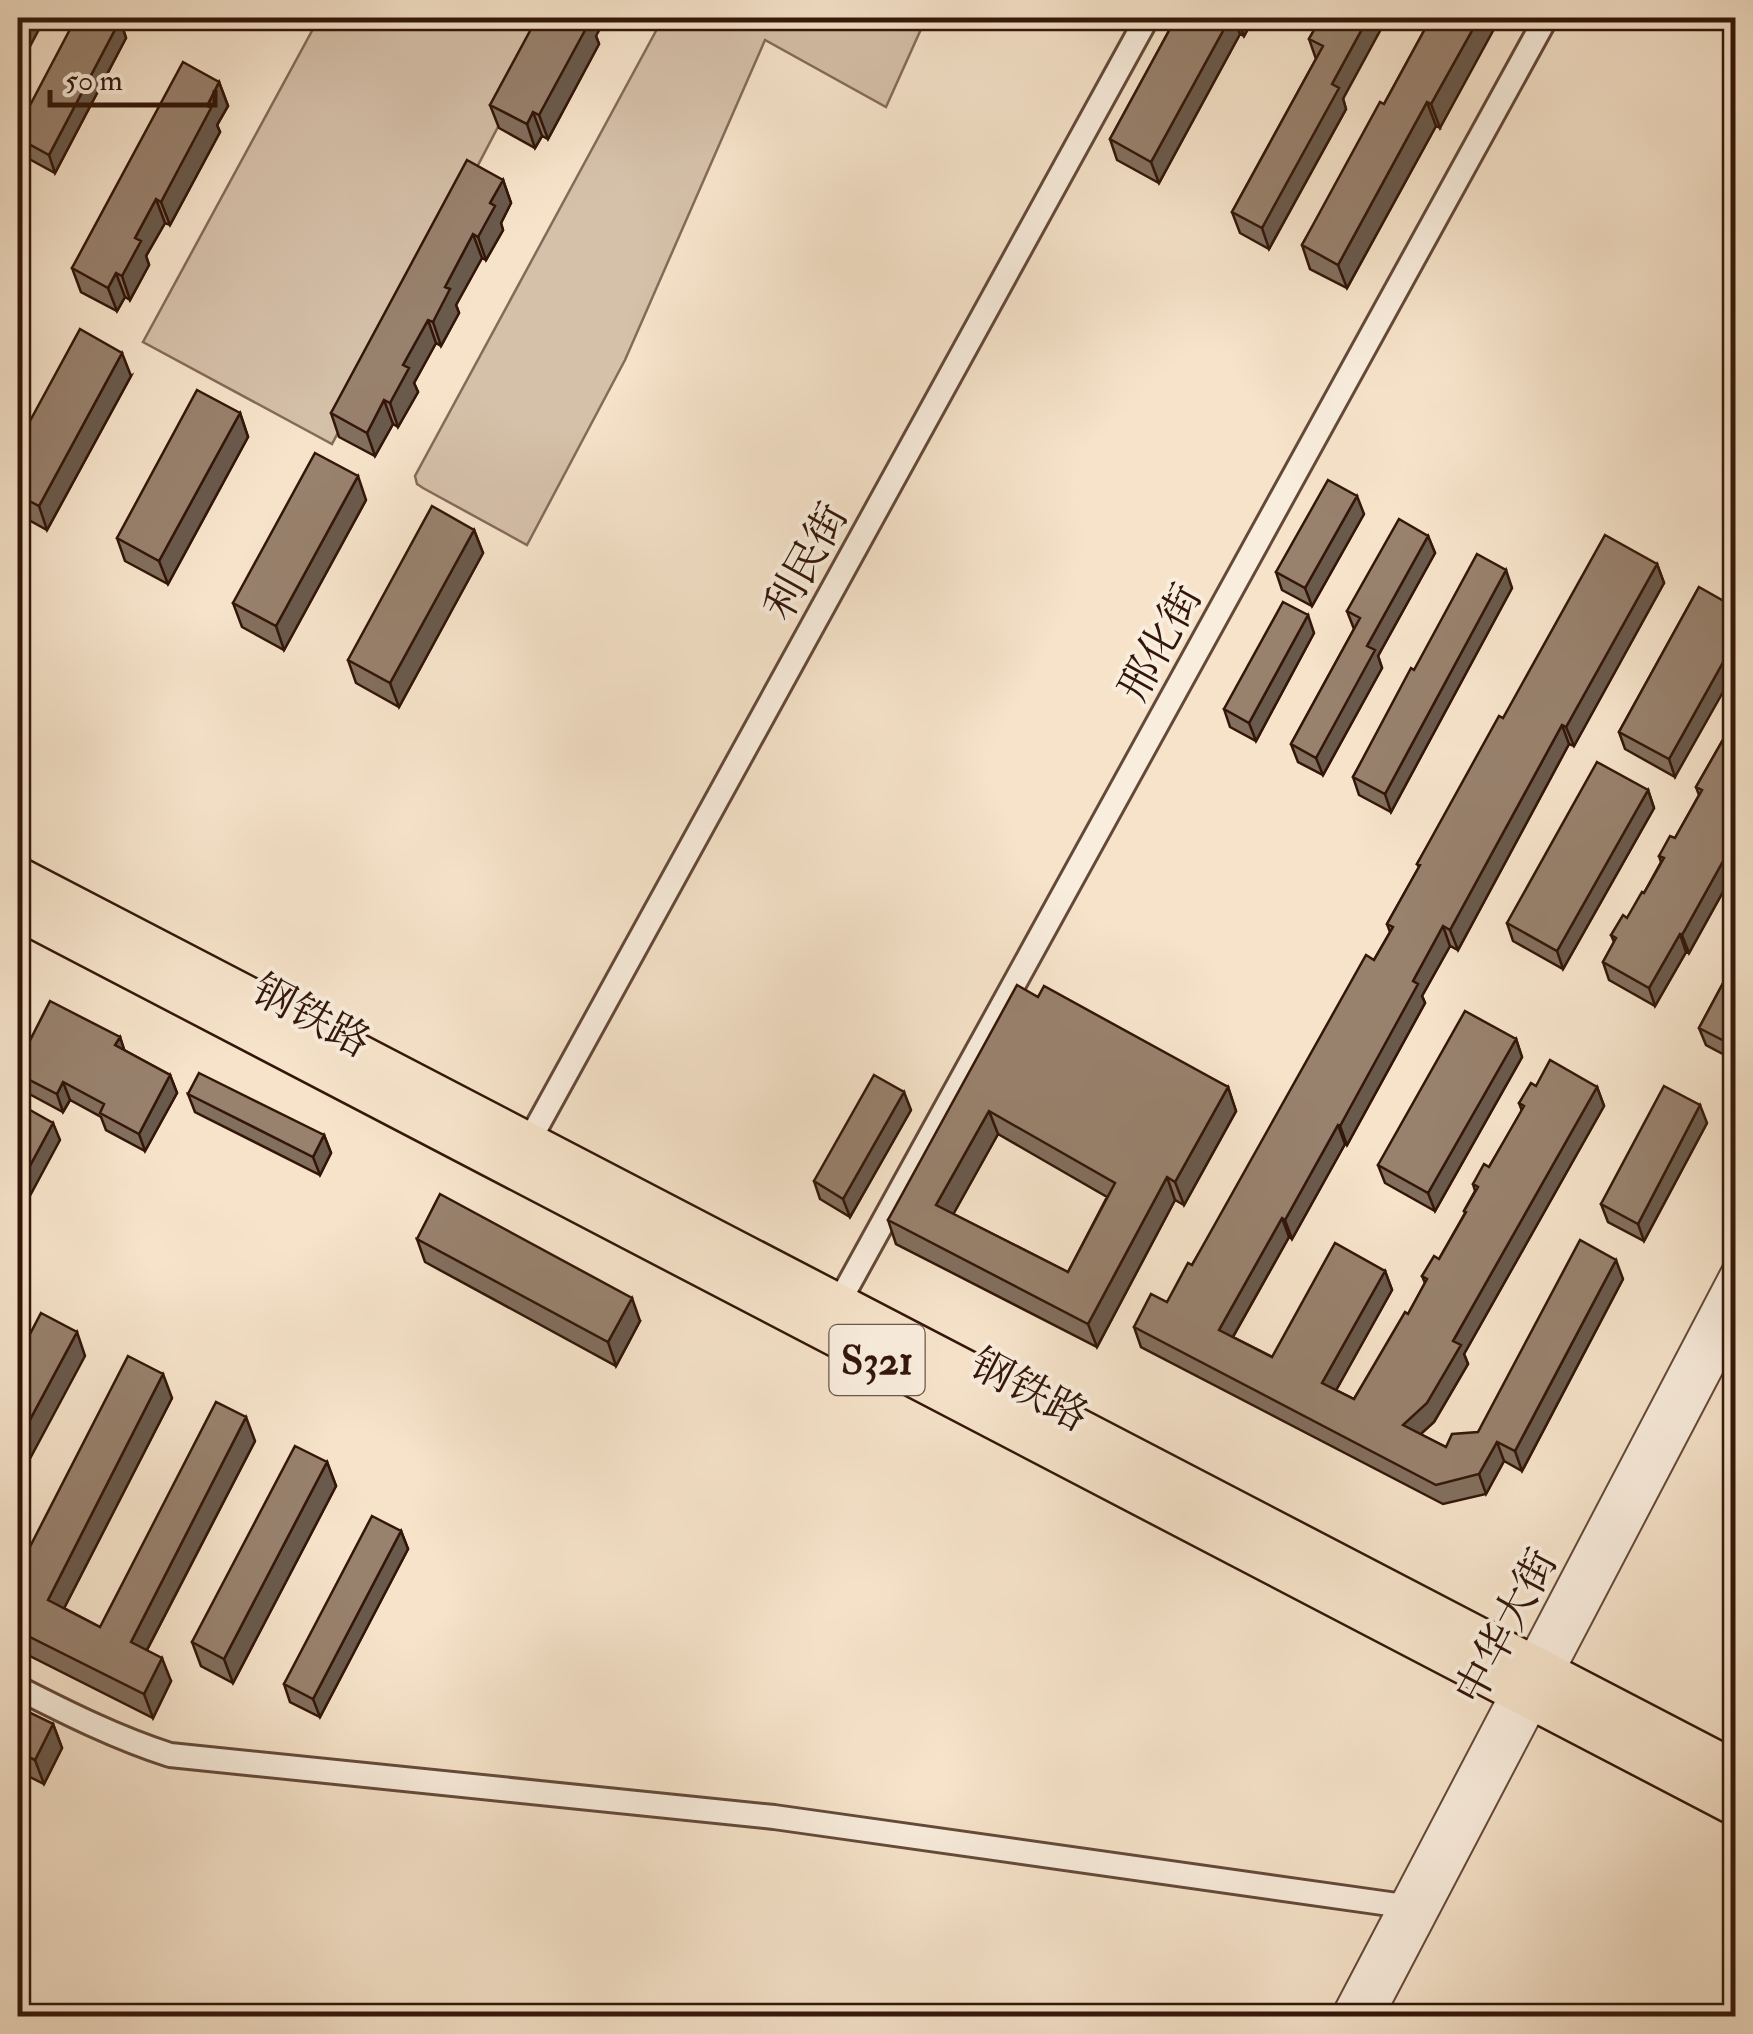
<svg xmlns="http://www.w3.org/2000/svg" width="1753" height="2034" font-family="'IM FELL Double Pica','Noto Serif SC',serif">
  <rect width="100%" height="100%" fill="#f6e3ca"/>
  <filter id="stains"><feTurbulence type="fractalNoise" baseFrequency=".002" numOctaves="4"/><feColorMatrix values="0 0 0 0 .2 0 0 0 0 .09 0 0 0 0 .02 0 0 0 .5 -.17"/></filter>
  <radialGradient id="worn" r=".72"><stop offset=".6" stop-color="#630" stop-opacity="0"/><stop offset="1" stop-color="#630" stop-opacity=".3"/></radialGradient>
  <path fill="#d5c0a9" stroke="#846b59" stroke-width="2.5" d="M319 18H555L332 444 143 342Z
    M663 18H926L886 107 765 40 625 360 527 545 423 488 417 484 415 476Z"/>
  <g fill="none" stroke-linecap="round" stroke-linejoin="round">
    <defs>
      <path id="minor" d="M529 1141 1147 18
        M839 1302 1546 18
        M18 1688C67 1713 117 1738 170 1755L774 1817 1404 1906"/>
      <path id="tertiary" d="M1346 2016 1736 1272
        M1369 2016 1736 1316"/>
      <path id="primary" d="M18 875 1736 1769
        M18 912 1736 1808"/>
    </defs>
    <use href="#minor" stroke="#644939" stroke-width="28"/>
    <use href="#tertiary" stroke="#644939" stroke-width="32"/>
    <use href="#primary" stroke="#331609" stroke-width="40"/>
    <use href="#minor" stroke="#f9eddd" stroke-width="22"/>
    <use href="#tertiary" stroke="#f9eddd" stroke-width="28"/>
    <use href="#primary" stroke="#f6e3ca" stroke-width="35"/>
  </g>
  <path fill="#836f5e" stroke="#331609" stroke-width="2.5" fill-rule="evenodd" d="M1176 18H1254L1244 36 1240 34 1159 183 1117 160 1110 139Z
    M1321 18 1346 109 1269 249 1240 233 1232 212 1316 59 1309 39Z
    M1431 18 1440 128 1436 126 1347 288 1310 269 1302 245 1384 104Z
    M120 20 126 38 55 173 20 154 18 147V128Z
    M596 36 599 44 548 139 542 136 535 148 499 128 490 105Z
    M219 82 228 106 217 125 220 132 170 225 165 223 146 256 149 265 130 300 125 297 117 311 81 292 72 268Z
    M503 180 511 203 501 223 503 230 486 260 482 258 456 305 459 313 441 346 436 343 414 383 418 392 398 427 393 424 375 456 339 437 331 413Z
    M131 376 47 530 18 514V443Z
    M240 413 248 437 168 584 125 561 117 538Z
    M366 500 284 650 242 627 233 603Z
    M1364 514 1312 606 1282 590 1276 572Z
    M474 530 483 553 399 707 356 683 348 660Z
    M1428 536 1435 553 1378 656 1382 668 1323 775 1298 762 1291 744 1354 629 1347 611Z
    M1657 564 1664 583 1574 746 1569 744 1458 950 1450 946 1422 996 1425 1003 1347 1145 1345 1144 1292 1239 1289 1237 1233 1337 1272 1357 1385 1271 1392 1290 1336 1390 1354 1399 1408 1314 1425 1283 1422 1276 1439 1259 1465 1213 1464 1211 1475 1191 1473 1184 1489 1167 1522 1111 1519 1103 1536 1086 1597 1087 1604 1106 1464 1354 1468 1364 1434 1422 1420 1434 1446 1447 1478 1432 1623 1279 1522 1471 1504 1461 1486 1494 1443 1504 1141 1347 1134 1327 1167 1302 1192 1265 1374 960 1390 932 1387 924 1419 867 1417 864 1503 718Z
    M1699 587 1675 777 1625 749 1619 732Z
    M1512 588 1391 812 1359 795 1353 777 1414 670Z
    M1314 633 1256 741 1230 727 1224 709Z
    M1736 717V873L1734 872 1689 953 1686 952 1655 1006 1609 980 1603 962 1614 942 1611 935 1627 918 1644 893 1661 862 1659 856 1675 838 1699 795 1696 787Z
    M1648 790 1654 808 1563 969 1513 941 1507 923Z
    M1736 959V1061L1706 1045 1699 1028Z
    M1038 997 1228 1087 1236 1111 1184 1205 1175 1200 1097 1347 896 1244 888 1220ZM998 1134 1107 1197 1068 1272 953 1214Z
    M120 1037 124 1050 170 1075 177 1093 145 1151 106 1130 101 1117 70 1100 63 1112 20 1089 18 1082V1064Z
    M1516 1039 1522 1057 1435 1211 1385 1183 1378 1165Z
    M188 1094 324 1135 331 1153 320 1175 195 1112Z
    M911 1110 850 1217 820 1199 814 1181Z
    M1707 1123 1644 1241 1608 1222 1601 1204Z
    M417 1239 640 1321 616 1366 425 1262Z
    M172 1398 64 1608 100 1627 255 1441 147 1650 171 1681 153 1718 18 1650V1570Z
    M327 1462 336 1486 233 1683 201 1666 192 1642Z
    M401 1531 408 1549 320 1717 290 1702 284 1684Z
    M18 1707 53 1724 62 1748 44 1784 18 1771Z"/>
  <path fill="#6a5a4c" stroke="#331609" stroke-width="2.5" d="M29 18H45L18 69V39Z
    M584 18H606L596 36 599 44 548 139 539 115Z
    M1230 18H1234L1240 34 1159 183 1151 162Z
    M1237 18H1254L1244 36Z
    M1368 18H1387L1343 99 1346 109 1269 249 1262 228 1332 84Z
    M1479 18H1500L1440 128 1431 104Z
    M120 20 126 38 55 173 49 155Z
    M219 82 228 106 217 125 220 132 170 225 161 202Z
    M1427 102 1436 126 1347 288 1338 265Z
    M533 112 542 136 535 148 527 124Z
    M503 180 511 203 501 223 503 230 486 260 478 237 490 203Z
    M156 199 165 223 146 256 149 265 130 300 122 276 135 238Z
    M473 234 482 258 456 305 459 313 441 346 433 322 445 287Z
    M116 273 125 297 117 311 108 288Z
    M428 320 436 343 414 383 418 392 398 427 390 403 403 365Z
    M122 353 131 376 47 530 39 506Z
    M384 400 393 424 375 456 367 433Z
    M240 413 248 437 168 584 159 561Z
    M358 476 366 500 284 650 276 626Z
    M1357 496 1364 514 1312 606 1305 588Z
    M474 530 483 553 399 707 390 683Z
    M1428 536 1435 553 1378 656 1382 668 1323 775 1316 758 1367 646Z
    M1657 564 1664 583 1574 746 1566 727Z
    M1506 570 1512 588 1391 812 1385 794Z
    M1308 615 1314 633 1256 741 1249 723Z
    M1736 639V669L1675 777 1669 759Z
    M1562 725 1569 744 1458 950 1450 930Z
    M1648 790 1654 808 1563 969 1557 951Z
    M1736 845V871L1730 855Z
    M1727 854 1734 872 1689 953 1682 935Z
    M1443 926 1450 946 1422 996 1425 1003 1347 1145 1340 1126 1413 981Z
    M1680 934 1686 952 1655 1006 1649 988Z
    M120 1037 126 1055 115 1045Z
    M1516 1039 1522 1057 1435 1211 1428 1193Z
    M170 1075 177 1093 145 1151 139 1134Z
    M63 1082 70 1100 63 1112 57 1094Z
    M1228 1087 1236 1111 1184 1205 1175 1182Z
    M1597 1087 1604 1106 1464 1354 1468 1364 1434 1422 1410 1444 1403 1425 1453 1341Z
    M904 1092 911 1110 850 1217 843 1199Z
    M1700 1105 1707 1123 1644 1241 1638 1224Z
    M989 1111 998 1134 945 1229 936 1205Z
    M53 1123 60 1140 18 1218V1188Z
    M1338 1125 1345 1144 1292 1239 1285 1220Z
    M324 1135 331 1153 320 1175 313 1157Z
    M1167 1177 1175 1200 1097 1347 1088 1324Z
    M1282 1218 1289 1237 1226 1349 1219 1330Z
    M1616 1260 1623 1279 1522 1471 1515 1451Z
    M1385 1271 1392 1290 1329 1403 1322 1383Z
    M632 1298 640 1321 616 1366 608 1342Z
    M77 1332 85 1356 18 1481V1442Z
    M163 1374 172 1398 56 1624 48 1600Z
    M246 1417 255 1441 139 1665 131 1642Z
    M1497 1442 1504 1461 1486 1494 1479 1474Z
    M327 1462 336 1486 233 1683 224 1659Z
    M401 1531 408 1549 320 1717 313 1699Z
    M162 1658 171 1681 153 1718 144 1694Z
    M53 1724 62 1748 44 1784 35 1760Z"/>
  <path fill="#98816d" stroke="#331609" stroke-width="2.5" fill-rule="evenodd" d="M18 18H29L18 39Z
    M76 18H116L120 20 49 155 18 138V128Z
    M537 18H584L590 21 539 115 533 112 527 124 490 105Z
    M1176 18H1230L1151 162 1110 139Z
    M1321 18H1368L1332 84 1339 88 1262 228 1232 212 1323 46 1309 39Z
    M1431 18H1479L1431 104 1427 102 1338 265 1302 245 1380 102 1384 104Z
    M183 62 219 82 207 106 211 108 161 202 156 199 135 238 141 241 122 276 116 273 108 288 72 268Z
    M467 160 503 180 490 203 495 206 478 237 473 234 445 287 450 289 433 322 428 320 403 365 409 368 390 403 384 400 367 433 331 413Z
    M80 329 122 353 39 506 18 495V443Z
    M197 390 240 413 159 561 117 538Z
    M315 453 358 476 276 626 233 603Z
    M1328 480 1357 496 1305 588 1276 572Z
    M432 506 474 530 390 683 348 660Z
    M1399 519 1428 536 1367 646 1375 650 1316 758 1291 744 1360 618 1347 611Z
    M1605 535 1657 564 1566 727 1562 725 1450 930 1443 926 1413 981 1418 984 1340 1126 1338 1125 1285 1220 1282 1218 1219 1330 1272 1357 1335 1243 1385 1271 1322 1383 1354 1399 1405 1312 1408 1314 1427 1279 1422 1276 1434 1256 1439 1259 1466 1212 1464 1211 1478 1187 1473 1184 1484 1164 1489 1167 1504 1141 1524 1106 1519 1103 1531 1083 1536 1086 1550 1060 1597 1087 1453 1341 1461 1345 1427 1403 1403 1425 1446 1447 1452 1434 1478 1432 1580 1240 1616 1260 1515 1451 1497 1442 1479 1474 1436 1485 1134 1327 1151 1294 1167 1302 1188 1263 1192 1265 1366 955 1374 960 1393 927 1387 924 1420 865 1417 864 1499 716 1503 718Z
    M1477 554 1506 570 1385 794 1353 777 1411 668 1414 670Z
    M1699 587 1736 608V639L1669 759 1619 732Z
    M1283 602 1308 615 1249 723 1224 709Z
    M1736 717V834L1733 838 1736 839V845L1730 855 1727 854 1682 935 1680 934 1649 988 1603 962 1616 938 1611 935 1623 915 1627 918 1642 892 1644 893 1664 858 1659 856 1670 836 1675 838 1702 790 1696 787Z
    M1597 762 1648 790 1557 951 1507 923Z
    M1736 959V1047L1699 1028Z
    M1017 985 1038 997 1044 986 1228 1087 1175 1182 1167 1177 1088 1324 888 1220ZM989 1111 1115 1183 1068 1272 936 1205Z
    M50 1001 120 1037 115 1045 170 1075 139 1134 100 1113 104 1104 63 1082 57 1094 18 1074V1064Z
    M1465 1011 1516 1039 1428 1193 1378 1165Z
    M199 1073 324 1135 313 1157 188 1094Z
    M874 1075 904 1092 843 1199 814 1181Z
    M1664 1086 1700 1105 1638 1224 1601 1204Z
    M30 1110 53 1123 18 1188V1132Z
    M440 1194 632 1298 608 1342 417 1239Z
    M41 1313 77 1332 18 1442V1357Z
    M128 1356 163 1374 48 1600 100 1627 216 1402 246 1417 131 1642 162 1658 144 1694 18 1631V1570Z
    M295 1446 327 1462 224 1659 192 1642Z
    M372 1516 401 1531 313 1699 284 1684Z
    M18 1707 53 1724 35 1760 18 1752Z"/>
  <g text-anchor="middle" stroke-width="8" stroke-linejoin="round" paint-order="stroke">
    <rect fill="#f9eddd" stroke="#6e5649" stroke-width="2.5" x="829.5" y="1325" width="95" height="70" rx="8"/>
    <g font-size="40" font-weight="bold" fill="#331609">
      <text x="877" y="1374">S321</text>
    </g>
    <g font-size="42" fill="#331609" stroke="#f9eddd">
      <text transform="translate(805 561) rotate(-61)" y="15">利民街</text>
      <text transform="translate(1159 642) rotate(-61)" y="15">邢化街</text>
      <text transform="translate(312 1015) rotate(28)" y="15">钢铁路</text>
      <text transform="translate(1030 1389) rotate(28)" y="15">钢铁路</text>
      <text transform="translate(1505 1626) rotate(-62)" y="15">中华大街</text>
    </g>
  </g>
  <rect width="1753" height="2034" fill="none" stroke="#f6e3ca" stroke-width="60"/>
  <rect x="20" y="20" width="1713" height="1994" fill="none" stroke="#331609" stroke-width="5"/>
  <rect x="30" y="30" width="1693" height="1974" fill="none" stroke="#331609" stroke-width="2.5"/>
  <path d="M50 90v15h165v-15" fill="none" stroke="#331609" stroke-width="5"/>
  <text x="65" y="90" font-size="30" fill="#331609" stroke="#f9eddd" stroke-width="8" paint-order="stroke">50 m</text>
  <rect width="100%" height="100%" filter="url(#stains)"/>
  <rect width="100%" height="100%" fill="url(#worn)"/>
</svg>
